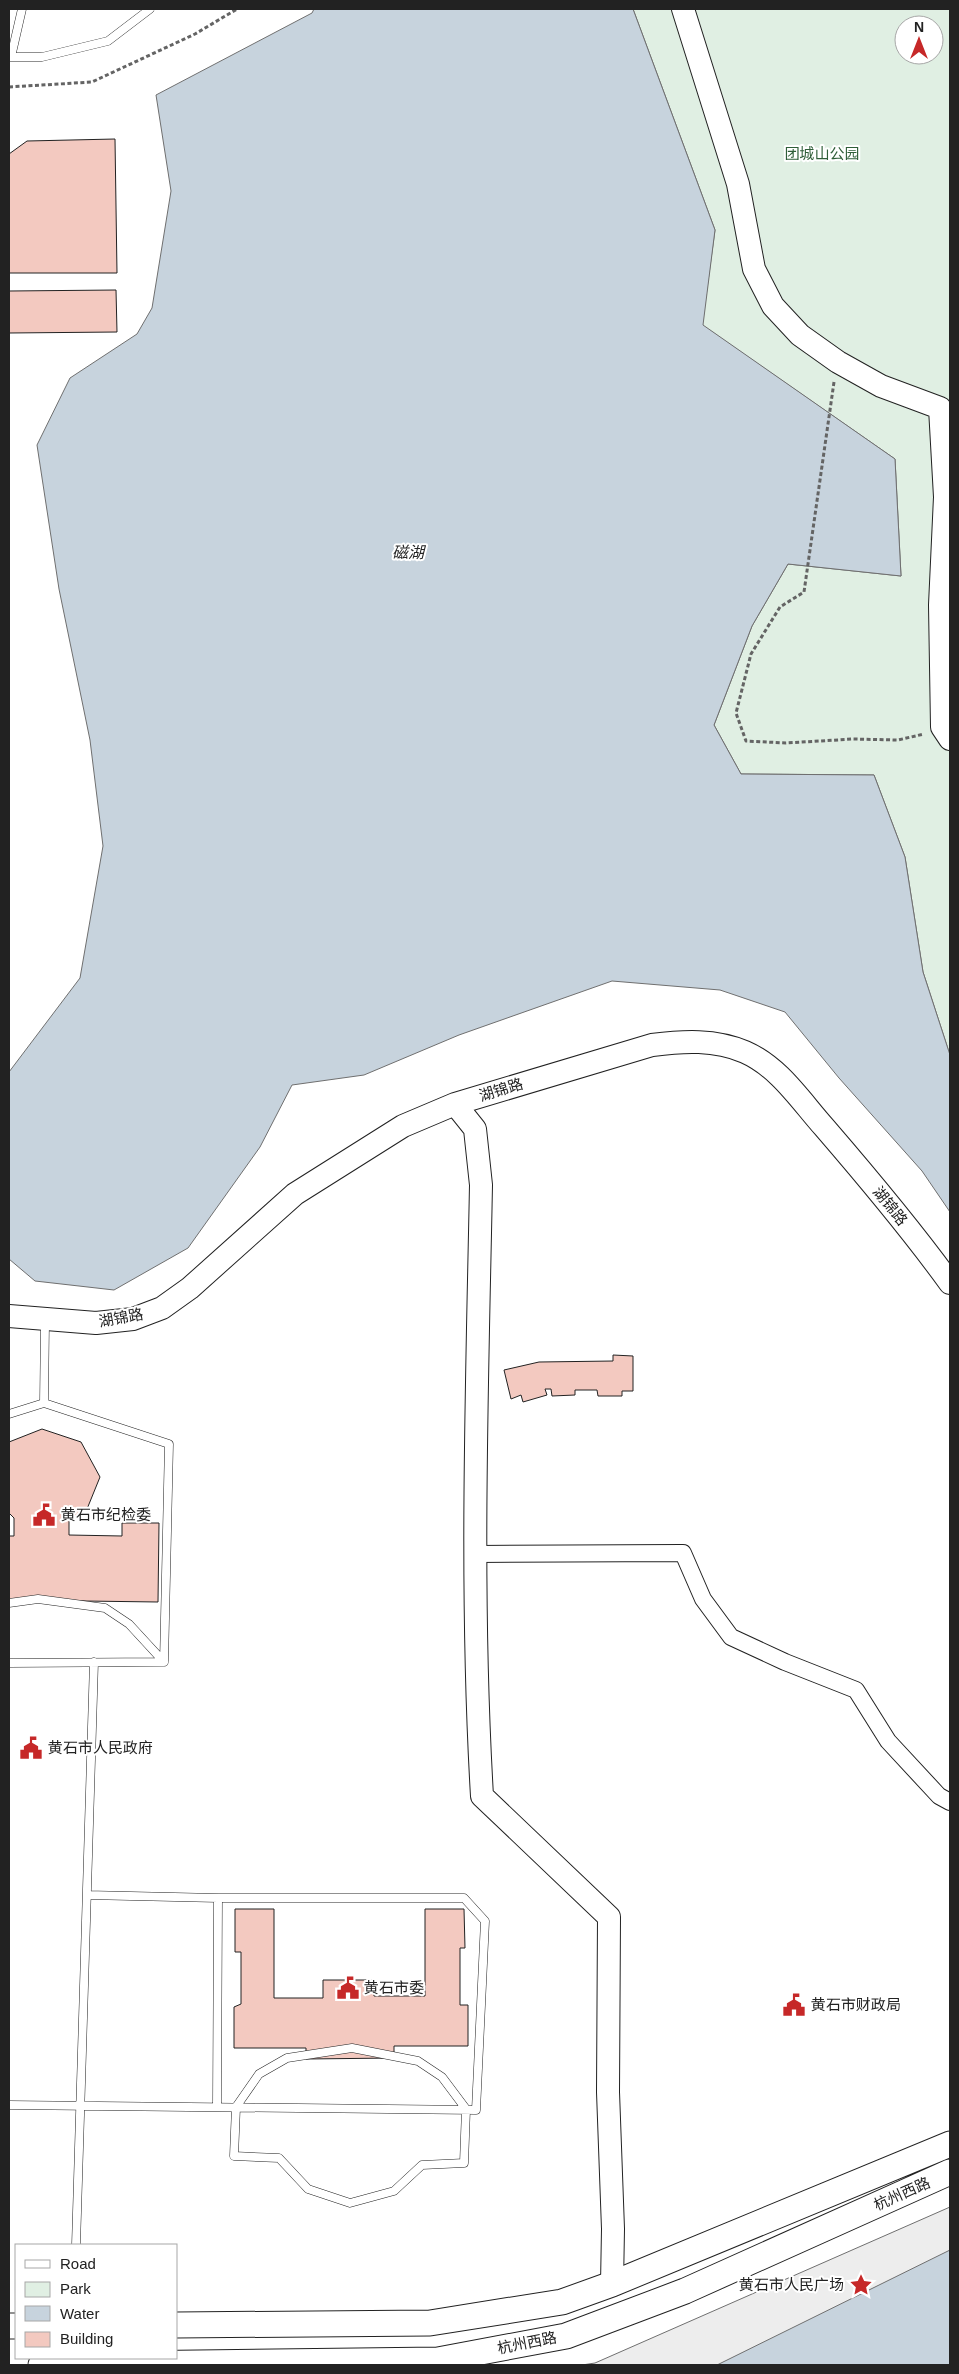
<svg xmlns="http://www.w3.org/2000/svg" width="959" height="2374" font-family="Helvetica,'Noto Sans SC',sans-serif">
  <rect width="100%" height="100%" fill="#fff"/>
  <path fill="#e0efe3" stroke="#6f6f6f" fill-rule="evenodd" d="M633 9H950V1055L923 972 905 857 874 775 741 774 714 725 752 626 788 564 901 576 895 459 702 325 715 230ZM904 25H934V55H904Z"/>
  <path fill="#ededed" stroke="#6f6f6f" d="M950 2207V2365H582L595 2363Z"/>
  <path fill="#c7d3dd" stroke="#6f6f6f" d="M314 9H633L715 230 703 325 895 459 901 576 788 564 752 626 714 725 741 774 874 775 905 857 923 972 950 1055V1212L922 1171 839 1078 785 1012 720 990 612 981 459 1035 364 1075 292 1085 260 1147 188 1248 114 1290 35 1281 9 1259V1072L80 978 103 846 90 740 59 589 37 445 70 378 137 334 152 308 171 191 156 95 312 13Z
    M950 2250V2365H717Z"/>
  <path fill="#f3c9c0" stroke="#222" d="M115 139 117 273H9V154L27 141Z
    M116 290 117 332 9 333V291Z
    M613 1355 633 1356V1391H622V1396H598L597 1390H575V1395L552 1396 551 1389H545L547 1395 523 1402 521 1395 511 1399 504 1370 539 1362 613 1361Z
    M42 1429 81 1442 100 1477 87 1509 69 1521V1535L122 1536V1523H159L158 1602 9 1600V1536H14V1518L9 1513V1442Z
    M235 1909H274V1998H323V1980H374V1996H425V1909H464L465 1948H460V2005H468V2046H394V2058L306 2059V2048H234V2007L241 2004V1952H235Z"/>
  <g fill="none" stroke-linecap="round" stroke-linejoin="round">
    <defs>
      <path id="lane" d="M9 57H42L108 41 150 9
        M11 57 22 9
        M44 1403 169 1444 164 1662
        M9 1414 44 1403 45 1322
        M9 1603 38 1599 105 1608 129 1624 164 1662
        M9 1663 164 1662
        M87 1895 218 1898 217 2107
        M352 2048 418 2061 442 2077 466 2109 464 2163 422 2165 394 2191 350 2203 308 2189 279 2158 234 2156 236 2107 259 2074 287 2058Z
        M9 2105 476 2110 485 1921 464 1898H218
        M76 2245 94 1662"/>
      <path id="street" d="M476 1554 683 1553 703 1599 731 1637 785 1662 856 1690 888 1741 939 1796 950 1802"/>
      <path id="secondary" d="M683 9 738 184 754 269 773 306 800 335 838 362 881 386 940 408 945 497 940 605 942 727 950 739
        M455 1104 475 1129 481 1185C477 1388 470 1593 482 1796L609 1917 608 2092 613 2229 612 2284
        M9 1316 96 1323 133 1319 162 1308 190 1288 295 1194 403 1126 455 1104 652 1045C683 1041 715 1039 745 1052 779 1067 800 1100 824 1127 868 1178 911 1229 950 1283"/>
      <path id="primary" d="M176 2325 430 2323 562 2302 612 2284 950 2144
        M9 2326H16
        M41 2365 438 2360 566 2336 685 2291 950 2172"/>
    </defs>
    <use href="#lane" stroke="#222" stroke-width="9"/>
    <use href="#street" stroke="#222" stroke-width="18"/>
    <use href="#secondary" stroke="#222" stroke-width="24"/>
    <use href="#primary" stroke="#222" stroke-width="27"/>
    <path stroke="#646464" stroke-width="3" stroke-dasharray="4 2.5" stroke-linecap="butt" d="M9 87 92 82 195 34 237 9
      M834 382 804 592 780 607 751 654 736 713 746 741 786 743 853 739 898 740 924 734"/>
    <use href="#lane" stroke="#fff" stroke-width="8"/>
    <use href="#street" stroke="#fff" stroke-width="16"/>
    <use href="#secondary" stroke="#fff" stroke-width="22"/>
    <use href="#primary" stroke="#fff" stroke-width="25"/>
  </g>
  <defs>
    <symbol id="civic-bare" viewBox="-9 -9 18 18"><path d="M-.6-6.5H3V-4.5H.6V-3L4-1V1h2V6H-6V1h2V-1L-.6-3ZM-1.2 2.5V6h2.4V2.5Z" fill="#c62828" stroke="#fff" stroke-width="2.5" paint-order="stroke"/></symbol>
    <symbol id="sight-bare" viewBox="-9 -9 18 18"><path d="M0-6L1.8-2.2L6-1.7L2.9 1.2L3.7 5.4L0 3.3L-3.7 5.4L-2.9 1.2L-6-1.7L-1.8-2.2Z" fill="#c62828" stroke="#fff" stroke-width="2.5" paint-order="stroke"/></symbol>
  </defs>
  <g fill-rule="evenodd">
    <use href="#civic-bare" x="28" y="1499" width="32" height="32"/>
    <use href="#civic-bare" x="15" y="1732" width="32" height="32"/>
    <use href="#civic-bare" x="332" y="1972" width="32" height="32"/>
    <use href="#civic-bare" x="778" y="1989" width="32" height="32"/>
    <use href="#sight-bare" x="845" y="2269" width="32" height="32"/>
  </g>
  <g text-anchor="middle" stroke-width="4" stroke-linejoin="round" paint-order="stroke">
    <g font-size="15" fill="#2f5e38" stroke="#fff">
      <text x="822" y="159">团城山公园</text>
    </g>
    <g font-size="15" fill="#222" stroke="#fff">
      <text transform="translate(501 1090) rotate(-17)" y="5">湖锦路</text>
      <text transform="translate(890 1206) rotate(51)" y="5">湖锦路</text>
      <text transform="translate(121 1318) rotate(-10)" y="5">湖锦路</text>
      <text transform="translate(902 2194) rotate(-24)" y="5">杭州西路</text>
      <text transform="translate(527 2343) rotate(-11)" y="5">杭州西路</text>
    </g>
    <g font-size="15" fill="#222" stroke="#fff" text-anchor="start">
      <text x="61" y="1520">黄石市纪检委</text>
      <text x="48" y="1753">黄石市人民政府</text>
      <text x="364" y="1993">黄石市委</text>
      <text x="811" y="2010">黄石市财政局</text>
      <text x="844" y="2290" text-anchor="end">黄石市人民广场</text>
    </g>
    <g font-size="16" font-style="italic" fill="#222" stroke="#fff">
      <text x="408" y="558">磁湖</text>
    </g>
  </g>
  <rect width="959" height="2374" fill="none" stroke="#222222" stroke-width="20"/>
  <rect x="15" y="2244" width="162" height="115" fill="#ffffff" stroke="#a7a7a7"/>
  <rect x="25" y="2260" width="25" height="8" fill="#ffffff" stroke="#a7a7a7"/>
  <text x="60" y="2269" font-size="15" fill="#222222">Road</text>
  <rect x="25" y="2282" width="25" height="15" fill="#e0efe3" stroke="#a7a7a7"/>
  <text x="60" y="2294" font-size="15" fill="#222222">Park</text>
  <rect x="25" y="2306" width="25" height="15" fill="#c7d3dd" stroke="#a7a7a7"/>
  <text x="60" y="2319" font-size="15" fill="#222222">Water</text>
  <rect x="25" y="2332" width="25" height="15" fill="#f3c9c0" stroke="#a7a7a7"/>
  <text x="60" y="2344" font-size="15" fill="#222222">Building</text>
  <g transform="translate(919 40)"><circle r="24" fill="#ffffff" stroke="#a7a7a7"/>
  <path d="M0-4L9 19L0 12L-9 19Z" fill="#c62828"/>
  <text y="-8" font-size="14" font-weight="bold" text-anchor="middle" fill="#222222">N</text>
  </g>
</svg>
